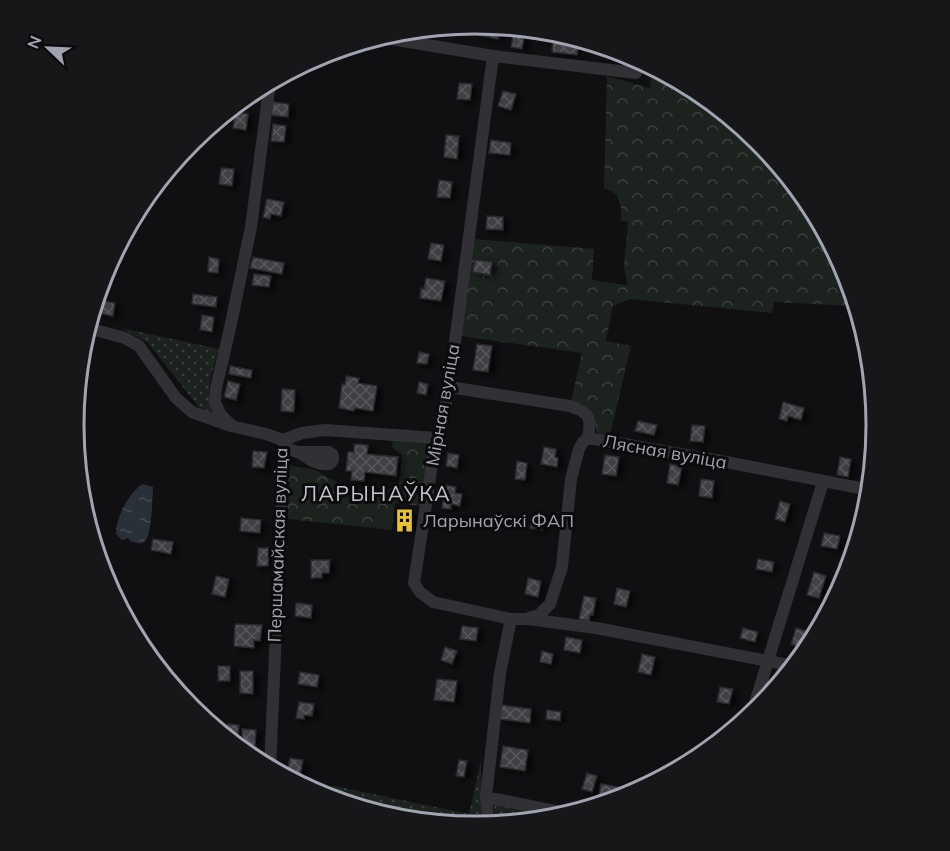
<svg xmlns="http://www.w3.org/2000/svg" width="950" height="851" font-family="Mulish,sans-serif">
  <defs>
    <pattern id="grass-dots" width="8" height="8" patternUnits="userSpaceOnUse" patternTransform="scale(1.5)"><rect width="8" height="8" fill="#1c231e"/><path d="M2 2h.1M6 6h.1" fill="none" stroke="#3a403c" stroke-width="1.8" stroke-linecap="round"/></pattern>
    <pattern id="forest-crowns" width="20" height="18" patternUnits="userSpaceOnUse" patternTransform="scale(1.5)"><rect width="20" height="18" fill="#1c231e"/><path d="M2 6a3 3 0 1 1 6 0M12 15a3 3 0 1 1 6 0" fill="none" stroke="#3a403c"/></pattern>
    <pattern id="water-ripples" width="26" height="14" patternUnits="userSpaceOnUse" patternTransform="scale(1.5)"><rect width="26" height="14" fill="#2a3038"/><path d="M2 4q2-2 4 0t4 0M15 11q2-2 4 0t4 0" fill="none" stroke="#464b52"/></pattern>
    <pattern id="building-cross-hatch" width="8" height="8" patternUnits="userSpaceOnUse" patternTransform="scale(1.5)"><rect width="8" height="8" fill="#3f3f44"/><path d="M0 0l8 8M0 8l8-8" fill="none" stroke="#58585d"/></pattern>
    <filter id="shadow"><feDropShadow dx="5" dy="3" stdDeviation="3" flood-color="#0009"/></filter>
  </defs>
  <rect width="100%" height="100%" fill="#100f11"/>
  <path fill="url(#grass-dots)" d="M121 328 219 349C211 377 202 391 219 418L198 406 148 343Z
    M481 760 482 826H461L442 820 420 822 399 817 398 819H396L321 796 301 786H335L469 814Z
    M500 803 562 817 553 819 495 825 494 805Z"/>
  <path fill="url(#forest-crowns)" d="M652 67 698 92 759 142 809 203 846 272 857 307 854 306 774 302 772 313 630 299 613 306 606 341 631 346 610 435 597 433C593 411 593 407 571 401L582 353 461 336 474 239 594 249 592 280 627 285 624 266 628 222 621 221V208L617 195 611 191 604 188 607 76 650 88Z
    M393 438 432 442 421 506 395 503 392 530 288 519V465L315 470 349 489 388 490 399 482 402 455 392 447Z"/>
  <path fill="url(#water-ripples)" d="M142 484 153 487V490C152 501 152 536 144 542 140 545 134 542 130 541L128 538 122 540 116 534C117 515 127 496 142 484Z"/>
  <path fill="url(#building-cross-hatch)" stroke="#2a2a2d" stroke-width="1.5" filter="url(#shadow)" d="M480 24 501 27 498 39 478 35Z
    M514 31 525 33 522 49 511 47Z
    M553 37 579 40 577 55 552 52Z
    M606 48 622 53 621 58 604 55Z
    M459 83 472 84 470 100 457 99Z
    M503 91 516 94 511 110 498 106Z
    M273 102 289 104 288 117 271 115Z
    M235 112 248 114 246 130 233 128Z
    M273 124 286 126 284 142 271 141Z
    M446 135 459 136 457 159 444 157Z
    M491 140 511 143 510 155 489 153Z
    M221 168 234 169 232 186 219 184Z
    M439 180 452 182 450 198 437 197Z
    M267 199 284 202 281 216 271 214 270 219 263 217Z
    M487 216 503 217V230L486 229Z
    M431 243 444 245 441 261 428 259Z
    M209 257 219 259 218 273 208 272Z
    M253 257 284 263 282 274 250 268Z
    M475 260 492 262 490 275 473 272Z
    M254 274 271 276 269 287 252 285Z
    M426 278 445 281 441 301 420 298 421 288 424 289Z
    M193 294 217 297 216 307 192 304Z
    M99 300 115 303 113 316 97 313Z
    M202 315 214 317 212 332 200 330Z
    M477 344 492 346 488 372 473 370Z
    M419 352 429 354 427 364 417 363Z
    M230 366 252 370 251 378 229 374Z
    M346 376 359 378 358 383 377 386 373 411 355 408 354 411 339 408 342 384 345 385Z
    M228 381 240 384 236 400 224 397Z
    M419 382 428 384 426 395 417 393Z
    M282 389 295 390 294 412 281 411Z
    M783 402 804 408 801 420 788 416 787 421 779 419Z
    M638 421 657 425 654 435 635 431Z
    M692 425 705 426 703 442 690 441Z
    M354 444 368 445 367 454 398 457 396 476 365 472 364 481 351 480 352 471H346L348 452H354Z
    M544 447 556 449 555 457 558 458 557 467 541 464Z
    M253 451 267 452 264 468 252 467Z
    M448 453 459 455 457 468 446 466Z
    M605 455 619 457 616 476 602 474Z
    M840 457 851 459 848 477 837 475Z
    M517 461 527 463 525 480 515 479Z
    M670 464 682 467 678 485 667 483Z
    M701 479 714 481 712 498 699 496Z
    M446 485 456 487 455 493 462 494 460 506 451 504V509L442 508Z
    M780 501 790 504 785 522 775 519Z
    M400 512 413 514 411 530 398 528Z
    M531 517 543 519 542 530 530 528Z
    M241 518 261 520 260 533 240 531Z
    M824 533 840 536 837 549 821 546Z
    M153 539 173 542 171 554 151 550Z
    M258 548H269L268 566H257Z
    M758 559 774 562 772 572 756 569Z
    M311 560H330L329 573H322V578H311Z
    M814 572 826 576 819 598 807 595Z
    M216 576 229 579 225 597 212 594Z
    M528 578 541 581 538 597 525 594Z
    M617 588 630 591 626 607 614 604Z
    M584 596 596 598 593 615 590 614 589 621 579 619Z
    M296 603 312 605 311 618 295 616Z
    M235 624 262 625 260 641 254 640V648L234 646Z
    M462 626 478 628 476 641 460 639Z
    M743 628 758 632 755 642 740 638Z
    M796 628 809 632 803 648 791 644Z
    M566 637 582 640 580 653 564 650Z
    M445 647 457 651 452 664 441 660Z
    M542 651 553 654 551 664 540 662Z
    M642 654 655 657 651 675 638 672Z
    M218 666H230V681H218Z
    M240 671H253V694L240 693Z
    M300 672 319 675 317 687 298 684Z
    M437 679 457 681 454 702 434 700Z
    M720 687 733 689 729 704 717 702Z
    M299 702 314 704 312 716 304 715V719L296 718Z
    M502 705 531 709 530 723 500 719Z
    M547 710 561 712 560 721 546 719Z
    M227 724 239 725 237 746 226 738Z
    M242 729 256 730 255 746H242Z
    M503 746 528 750 525 771 500 767Z
    M290 758 303 760 300 776 287 774Z
    M459 760 467 761 464 777 456 776Z
    M587 773 597 776 592 792 582 789Z
    M601 784 619 787 617 800 599 797Z"/>
  <g fill="none" stroke-linecap="round" stroke-linejoin="round">
    <path stroke="#37383c" stroke-width="1.5" stroke-dasharray="3 4.5" stroke-linecap="butt" d="M116 528 122 529
      M441 824C455 823 466 819 478 813"/>
    <path stroke="#313135" stroke-width="12" d="M379 37 493 56 636 73
      M493 56 449 387 442 424 436 438 414 583 420 592 433 602 511 619H528L596 628 794 666
      M87 328 125 338 139 346 176 398 192 412 231 426 266 434 283 440 284 448 270 769
      M449 387 570 406C589 412 592 418 588 438
      M231 425 220 414 215 402 216 388 229 333 251 227 270 82
      M588 438 721 461 870 490
      M283 440 302 433 325 430 436 438
      M284 448C289 449 295 451 300 453 310 459 317 466 330 464L333 460V455L329 452H299
      M529 618 539 615 550 604 562 567 571 479 579 449 583 442 588 438
      M751 716 823 482
      M486 797 570 814
      M489 826 486 797 500 673 511 619"/>
  </g>
  <defs>
    <symbol id="building-bare" viewBox="-9 -9 18 18"><path d="M-4-6H4V6H1V3H-1V6H-4ZM-2.5-4.3h1.7v1.8h-1.7ZM.8-4.3h1.7v1.8H.8ZM-2.5-1h1.7V.8h-1.7ZM.8-1h1.7V.8H.8Z" fill="#e7c331" stroke="#0b0b0c" stroke-width="2.5" paint-order="stroke"/></symbol>
  </defs>
  <g fill-rule="evenodd">
    <use href="#building-bare" x="388" y="504" width="33" height="33"/>
  </g>
  <g text-anchor="middle" stroke-width="6" stroke-linejoin="round" paint-order="stroke">
    <g font-size="18" fill="#a1a4b1" stroke="#0b0b0c">
      <text transform="translate(443 405) rotate(-80)" y="6">Мірная вуліца</text>
      <text transform="translate(665 452) rotate(10)" y="6">Лясная вуліца</text>
      <text transform="translate(278 545) rotate(-88)" y="6">Першамайская вуліца</text>
    </g>
    <g font-size="18" fill="#a1a4b1" stroke="#0b0b0c" text-anchor="start">
      <text x="423" y="527">Ларынаўскі ФАП</text>
    </g>
    <g font-size="21" letter-spacing="1.5" fill="#c2c3cd" stroke="#0b0b0c">
      <text x="376" y="501">ЛАРЫНАЎКА</text>
    </g>
  </g>
  <path d="M0 0H950V851H0ZM84 425a391 391 0 1 1 782 0a391 391 0 1 1-782 0Z" fill="#171719" fill-rule="evenodd"/>
  <path fill="none" stroke="#a1a4b1" stroke-width="3" d="M84 425a391 391 0 1 1 782 0a391 391 0 1 1-782 0Z"/>
  <g transform="translate(48 48) rotate(293)" stroke="#0b0b0c" stroke-width="4.5" paint-order="stroke">
  <path d="M0-4.5L10 22L0 15L-10 22Z" fill="#a1a4b1"/>
  <text y="-9" font-size="16" font-weight="bold" text-anchor="middle" fill="#a1a4b1">N</text>
  </g>
</svg>
